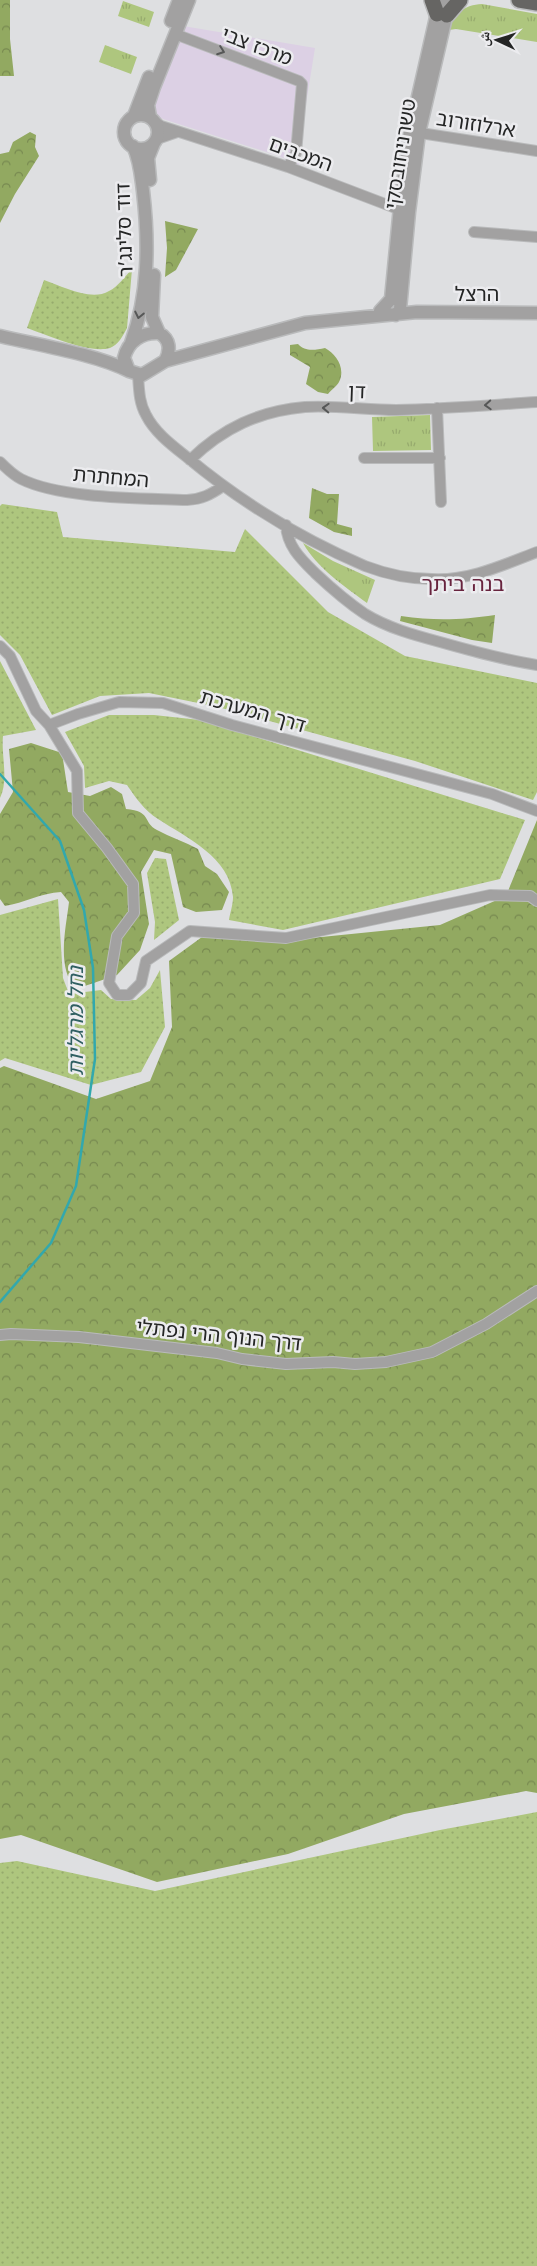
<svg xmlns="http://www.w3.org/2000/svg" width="537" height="2266" font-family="Jost,'Noto Naskh Arabic','Noto Sans Hebrew',sans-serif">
  <defs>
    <pattern id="grass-dots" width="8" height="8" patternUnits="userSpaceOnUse" patternTransform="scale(1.25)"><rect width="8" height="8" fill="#aec67e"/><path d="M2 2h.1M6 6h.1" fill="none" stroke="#96aa6d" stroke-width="1.8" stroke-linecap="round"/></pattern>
    <pattern id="forest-crowns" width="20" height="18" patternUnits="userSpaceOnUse" patternTransform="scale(1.25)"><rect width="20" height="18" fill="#92a961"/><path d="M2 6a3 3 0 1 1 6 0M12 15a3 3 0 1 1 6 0" fill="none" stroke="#778950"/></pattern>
    <pattern id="park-tufts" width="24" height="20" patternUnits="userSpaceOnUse" patternTransform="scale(1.25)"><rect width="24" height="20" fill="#aec67e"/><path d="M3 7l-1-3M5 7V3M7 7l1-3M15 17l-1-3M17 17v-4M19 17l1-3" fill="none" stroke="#96aa6d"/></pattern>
  </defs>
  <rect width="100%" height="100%" fill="#dedfe1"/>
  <path fill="#dcd0e4" d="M183 26 315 48 305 110 299 165 279 156 163 119 156 115 153 100Z"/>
  <path fill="url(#grass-dots)" d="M132 269 127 328C123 336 118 345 110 348 89 354 47 335 27 328L44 280C62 286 91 302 109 291 118 287 126 275 132 269Z
    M2 504 57 512 63 537 235 552 245 529 328 612 405 656 537 683V792L533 800 415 761 218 707 149 693 100 696 52 715 20 655 0 635V506Z
    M0 661 36 730 3 736C1 756 9 780 0 798Z
    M109 715H154L200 720 525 820 500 879 283 930 229 920C230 913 233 905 233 897 230 857 187 838 158 819 145 811 135 797 127 785L109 781 85 788 84 766 65 732Z
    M155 858 166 859 179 920 154 940 155 922 147 873Z
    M58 899 63 978 69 994 101 990 111 999 136 1000 150 988 160 970 165 1027 141 1072 91 1085 5 1058 0 1061V915Z
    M537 1812V2266H0V1863L17 1861 155 1891 440 1830Z"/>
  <path fill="url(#forest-crowns)" d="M0 0H10V39L14 76H0Z
    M30 132 36 135 35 147 39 156 15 194 0 223V154L9 152 13 142Z
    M165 221 198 229 176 270 165 277 167 248Z
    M298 344C305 352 315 350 325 348 336 354 346 368 339 382 337 386 331 390 328 394L318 392 306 384 310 367 290 355V345Z
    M312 488 327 494H339L337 524 352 528V536L334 532 309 518Z
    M495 615 492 643 472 640 400 621 401 616C435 621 461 620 495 615Z
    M31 743 62 753 68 792 90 796 111 787 122 794 126 809C152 811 142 822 157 830 170 837 185 842 198 849L205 866 217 874 229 892 222 910 196 912 183 907 171 854 154 850 141 872 149 924 140 950 117 975 76 989C56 968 66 928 69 902L61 892C41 893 24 903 5 906L0 899V814L13 792 9 749Z
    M537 820V1793L526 1791 404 1814 288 1854 157 1882 21 1835 0 1839V1068L4 1066 96 1099 150 1081 172 1027 169 961 202 937 282 941 440 925 506 896Z"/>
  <path fill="url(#park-tufts)" d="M123 1 154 12 149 27 118 16Z
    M482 4 537 14V42L456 29 449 30C455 13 464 5 482 4Z
    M105 45 137 57 131 74 99 62Z
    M430 415 431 450 373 451 372 417Z
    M303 543 333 561 375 580 367 603C345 587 316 567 303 543Z"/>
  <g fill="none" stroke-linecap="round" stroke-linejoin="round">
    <path stroke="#32a8ad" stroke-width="2.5" d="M0 774 60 841 84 910 93 968 95 1059 76 1186 51 1243 0 1302"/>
    <defs>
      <path id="minor" d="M175 34 299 81 302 84 296 153 288 167
        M155 122 161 126 288 167 406 212
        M414 132 537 151
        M157 139 177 132
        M474 232 537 237
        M138 375C139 389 139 403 146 415 155 433 173 446 188 458 241 502 302 539 365 566 386 574 409 579 432 579 469 581 503 565 537 552
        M437 408 441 502
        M364 458H440
        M190 460C223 428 259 411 305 407 335 405 366 410 396 410 443 409 490 405 537 402
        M0 462C7 469 13 475 21 479 61 499 141 498 187 500 202 499 210 495 223 486
        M286 525C287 546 301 559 315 573 331 588 347 602 365 614 388 628 414 635 440 642 472 651 504 660 537 665
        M0 646 10 656 36 711 49 725 78 714 119 702 163 703 232 725 492 794 537 811
        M49 725 77 771 78 813 107 848 133 884 134 913 117 936 109 983 117 995H129L141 983 146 961 190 931 286 938 490 895 530 896 537 901
        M0 1335 11 1334 79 1337 217 1353 242 1359 286 1364 333 1362 355 1364 386 1362 432 1352 486 1324 537 1291"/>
      <path id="tertiary" d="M171 21 179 0
        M124 132a17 17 0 1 1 34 0a17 17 0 1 1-34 0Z
        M134 116 149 77
        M150 117 148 105 154 87 189 0
        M150 180 148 158 154 143
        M154 275 152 317 159 333
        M380 311 391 299 400 207 410 132 440 0
        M396 315 400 309 409 212 419 133 450 0
        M159 333C170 339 171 350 165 361L142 375 129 371 124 358C128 341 142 332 159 333Z
        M0 336C38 345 95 354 129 371
        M131 343C149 294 149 242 143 191 141 176 140 160 133 146
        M165 361 305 323 417 312 537 313"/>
      <path id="trunk" d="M432 0 437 14
        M519 0 537 3
        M447 15 460 0"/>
    </defs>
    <use href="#minor" stroke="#b9babb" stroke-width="12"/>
    <use href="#tertiary" stroke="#b9babb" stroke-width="15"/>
    <use href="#trunk" stroke="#b9babb" stroke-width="18"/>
    <use href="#minor" stroke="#a2a1a1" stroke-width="10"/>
    <use href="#tertiary" stroke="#a2a1a1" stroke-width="12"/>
    <use href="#trunk" stroke="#666563" stroke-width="15"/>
  </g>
  <defs><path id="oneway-chevron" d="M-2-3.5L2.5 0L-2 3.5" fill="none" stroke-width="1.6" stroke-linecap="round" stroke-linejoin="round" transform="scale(1.25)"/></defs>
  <g stroke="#565757">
    <use href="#oneway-chevron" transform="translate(221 51) rotate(20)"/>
    <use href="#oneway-chevron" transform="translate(139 315) rotate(102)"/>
    <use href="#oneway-chevron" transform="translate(488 405) rotate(177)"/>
    <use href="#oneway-chevron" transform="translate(326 408) rotate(-178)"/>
  </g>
  <g text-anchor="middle" stroke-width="5" stroke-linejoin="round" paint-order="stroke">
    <g font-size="20" fill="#242525" stroke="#ececef">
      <text transform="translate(257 46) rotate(21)" y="7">מרכז צבי</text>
      <text transform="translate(476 124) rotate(9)" y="7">ארלוזורוב</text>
      <text transform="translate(301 154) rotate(20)" y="7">המכבים</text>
      <text transform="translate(400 154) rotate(-81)" y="7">טשרניחובסקי</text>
      <text transform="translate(124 230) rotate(-92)" y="7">דוד סלינג'ר</text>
      <text x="477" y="301">הרצל</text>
      <text transform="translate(357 391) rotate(2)" y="7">דן</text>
      <text transform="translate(111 477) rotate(5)" y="7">המחתרת</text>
      <text transform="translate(253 711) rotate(16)" y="7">דרך המערכת</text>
      <text transform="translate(219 1335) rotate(6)" y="7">דרך הנוף הרי נפתלי</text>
    </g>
    <g font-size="21" fill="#68243e" stroke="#ececef">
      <text x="463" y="591">בנה ביתך</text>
    </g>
    <g font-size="21" font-style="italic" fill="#2f5f61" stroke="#ececef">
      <text transform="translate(76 1021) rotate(-90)" y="7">נחל מרגליות</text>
    </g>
  </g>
  <g transform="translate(497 40) rotate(274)" stroke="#ececef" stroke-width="4" paint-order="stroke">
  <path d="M0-4L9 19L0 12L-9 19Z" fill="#242525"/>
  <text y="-8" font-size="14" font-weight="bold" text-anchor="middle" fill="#242525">ش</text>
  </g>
</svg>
